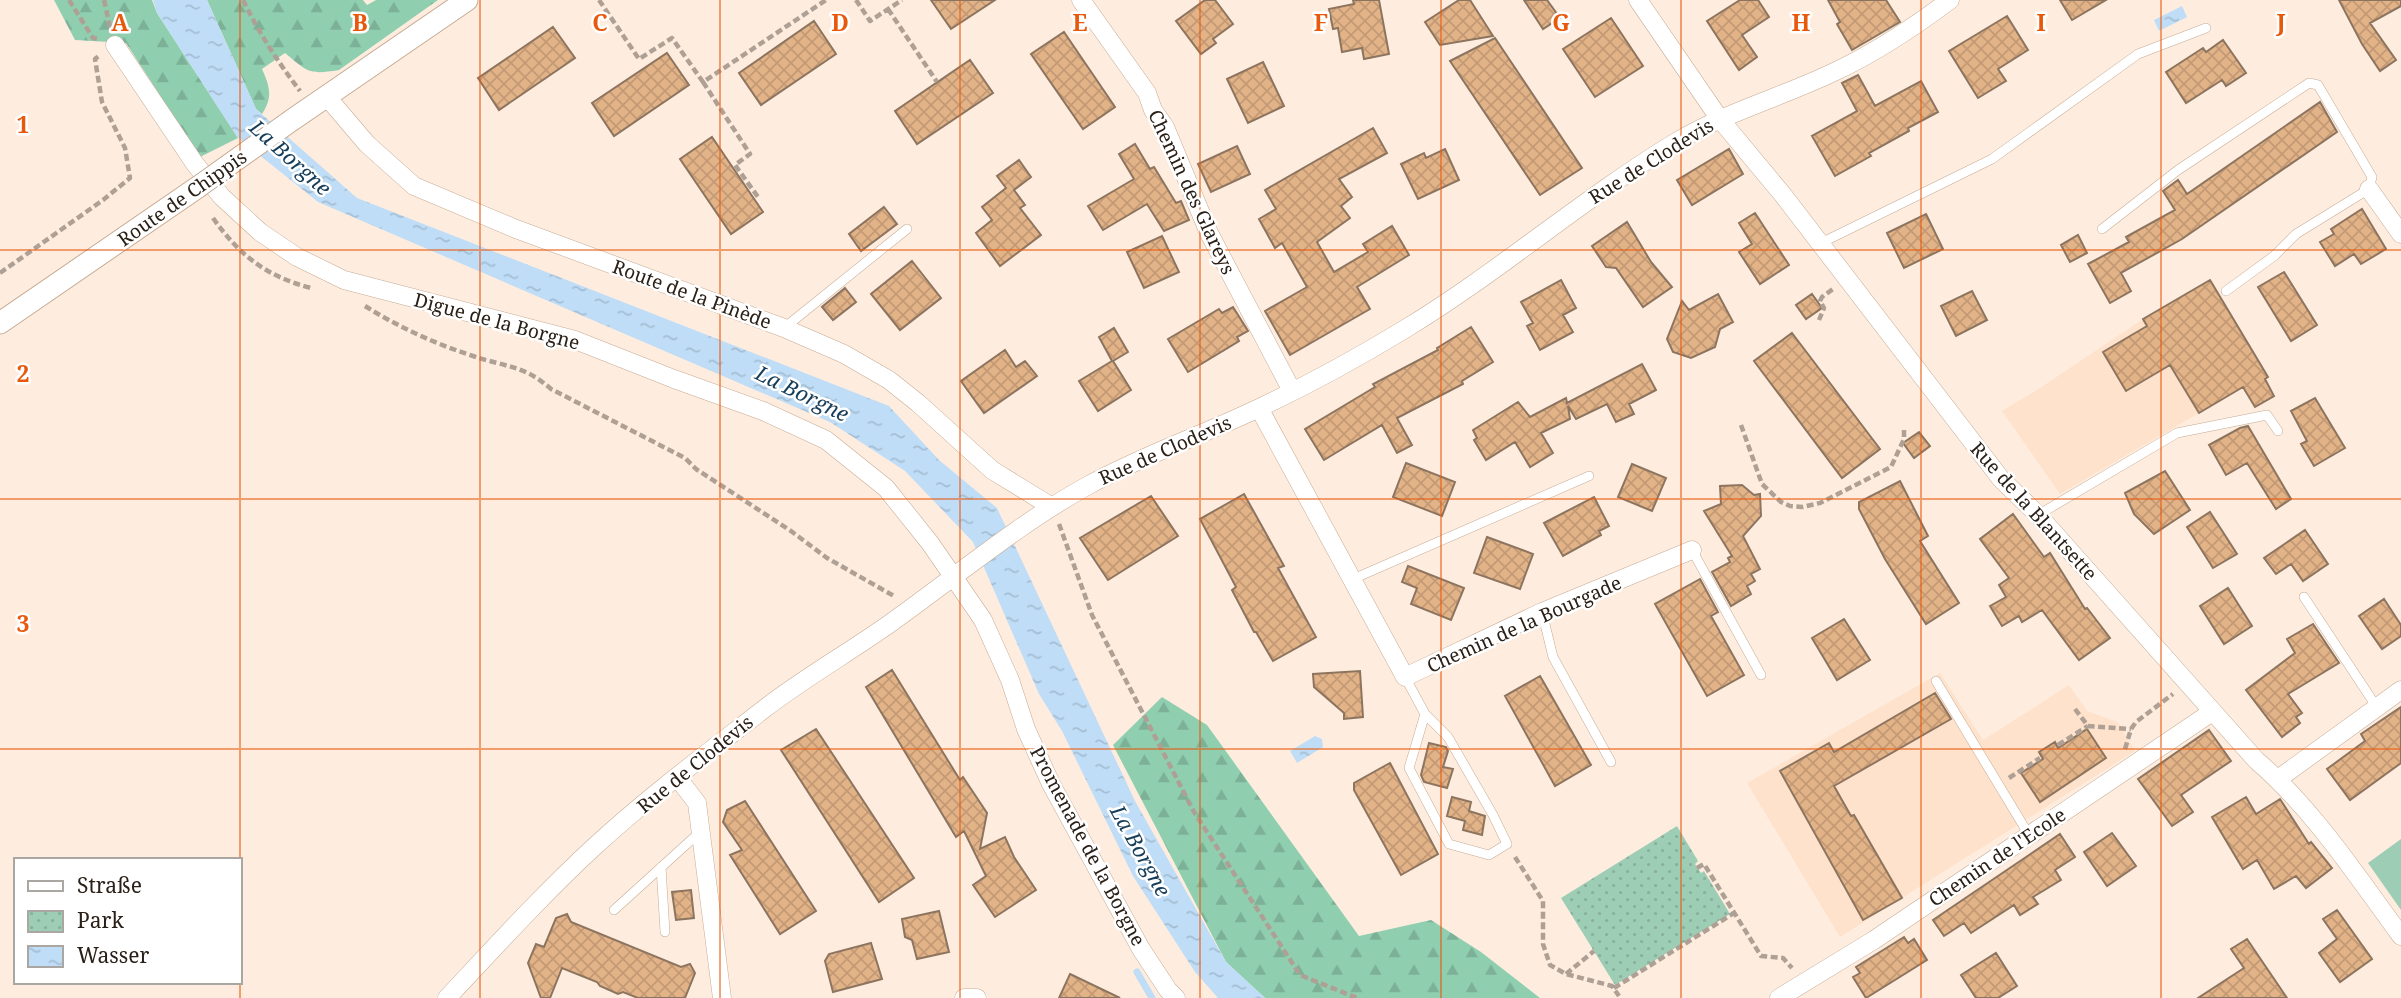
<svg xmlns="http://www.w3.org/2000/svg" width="2401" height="998" font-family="'Noto Serif',serif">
  <defs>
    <pattern id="forest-firs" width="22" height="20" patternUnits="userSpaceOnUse" patternTransform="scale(1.75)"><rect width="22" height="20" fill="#8fcfb0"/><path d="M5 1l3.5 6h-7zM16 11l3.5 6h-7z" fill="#7cb197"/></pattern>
    <pattern id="park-dots" width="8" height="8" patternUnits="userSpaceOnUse" patternTransform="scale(1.75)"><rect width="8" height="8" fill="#9ecdb5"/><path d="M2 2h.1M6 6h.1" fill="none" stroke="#88b09b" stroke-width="1.8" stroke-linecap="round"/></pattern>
    <pattern id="water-ripples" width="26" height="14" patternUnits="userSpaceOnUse" patternTransform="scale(1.75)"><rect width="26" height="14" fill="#bfddf7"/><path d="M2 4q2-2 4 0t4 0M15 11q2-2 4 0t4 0" fill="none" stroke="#a4bdd3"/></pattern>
    <pattern id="building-cross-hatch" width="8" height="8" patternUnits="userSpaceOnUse" patternTransform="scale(1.75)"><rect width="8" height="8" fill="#e3b388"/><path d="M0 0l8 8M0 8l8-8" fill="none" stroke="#c39a75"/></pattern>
  </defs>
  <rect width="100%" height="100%" fill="#feeddf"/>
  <path fill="#fee2cb" d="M2210 280 2266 374 2060 494 2002 411 2037 390 2143 319Z
    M1940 673 1983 740 2069 685 2087 711 2118 722 2135 751 1840 937 1747 783Z"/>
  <path fill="#9ecdb5" d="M2401 839V910L2368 863Z"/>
  <path fill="url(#forest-firs)" d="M54 0H152L157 13 238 138 200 157 126 43 75 40Z
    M207 0H363L367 5 376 0H438L339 70C308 75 308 72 285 53L262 69C270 87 273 97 262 114L256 109Z
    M1162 697 1207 725 1359 936 1431 920 1481 952 1540 998H1265L1226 962 1113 745Z"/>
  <path fill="url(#park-dots)" d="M1677 826 1698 861 1695 864 1701 873 1704 871 1730 914 1615 985 1561 898Z"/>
  <path fill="url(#water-ripples)" d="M153 0H207L256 109 357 198 889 406 939 460 997 508 1135 801 1226 962 1265 998H1218L1195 972 1133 876 1062 731 1039 694 973 542 905 471 830 422 318 202 238 138 157 13Z
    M2182 6 2187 17 2159 31 2154 20Z
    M1315 736 1322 739 1323 747 1297 763 1290 751Z"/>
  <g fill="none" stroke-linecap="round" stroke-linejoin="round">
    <path stroke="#bfddf7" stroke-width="7" d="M1137 972 1152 998"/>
  </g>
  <path fill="url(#building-cross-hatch)" stroke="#8d745f" stroke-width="2" d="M931 0H995L951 29Z
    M1205 0H1215L1233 24 1213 39 1216 43 1201 54 1176 21Z
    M1353 0H1379L1389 54 1364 59 1362 48 1342 52 1338 28 1333 29 1329 9 1354 4Z
    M1459 0H1470L1493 36 1440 45 1425 22Z
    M1524 0H1547L1560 18 1543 29Z
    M1740 0H1758L1769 17 1742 35 1757 57 1739 70 1707 21Z
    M1828 0H1886L1900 22 1852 50 1837 24 1840 22Z
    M2060 0H2106L2072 20Z
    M2339 0H2401V6L2370 23 2396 60 2380 71 2362 44Z
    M2007 16 2028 50 1998 69 2006 81 1978 98 1949 51Z
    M1611 18 1643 66 1595 97 1563 49Z
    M814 21 836 54 761 105 739 73Z
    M553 27 575 58 499 110 478 78Z
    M1064 32 1115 107 1083 129 1031 54Z
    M1495 38 1582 168 1540 195 1450 61Z
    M2223 40 2246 73 2226 86 2222 80 2186 103 2166 72 2203 48 2206 52Z
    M667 53 689 85 614 136 592 103Z
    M970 60 993 93 917 144 895 111Z
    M1263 62 1284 106 1248 123 1227 79Z
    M1858 75 1875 106 1921 81 1938 112 1908 128 1909 131 1869 153 1871 156 1835 176 1812 136 1857 111 1842 83Z
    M2320 102 2337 132 2182 239 2121 273 2131 291 2110 303 2088 264 2129 242 2126 237 2175 210 2163 191 2178 180 2187 194Z
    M1373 128 1387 153 1339 179 1352 197 1341 206 1350 218 1317 242 1334 272 1368 252 1363 244 1392 226 1409 255 1357 287 1370 309 1290 355 1265 311 1307 287 1282 243 1275 248 1259 219 1276 209 1265 190Z
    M712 137 763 212 731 234 680 159Z
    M1135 144 1150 169 1154 167 1176 203 1181 201 1189 220 1164 231 1147 204 1103 230 1088 206 1134 179 1119 154Z
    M1237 146 1250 174 1211 192 1198 164Z
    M1445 149 1459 180 1418 199 1401 164 1424 153 1426 158Z
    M1729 149 1743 174 1692 205 1677 180Z
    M1019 160 1031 177 1014 190 1025 205 1020 208 1041 235 1000 266 976 233 992 220 982 207 1006 188 997 176Z
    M884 207 897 224 861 251 849 234Z
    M2362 209 2386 249 2361 264 2354 254 2335 266 2320 242 2334 234 2331 229Z
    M1755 213 1789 265 1760 284 1739 252 1752 244 1739 223Z
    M1926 214 1943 249 1904 268 1887 233Z
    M1627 222 1651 262 1672 287 1643 307 1616 268 1606 267 1592 246Z
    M2078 235 2087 253 2070 262 2061 245Z
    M1162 236 1179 272 1144 288 1127 252Z
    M912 261 941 298 900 330 871 294Z
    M2284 272 2317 325 2291 341 2258 287Z
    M1561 280 1576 308 1563 315 1573 332 1540 350 1527 326 1533 323 1521 302Z
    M2210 280 2268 377 2265 379 2274 396 2255 407 2243 387 2199 413 2170 365 2126 391 2103 352 2147 326 2143 319Z
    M845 288 856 302 833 320 822 307Z
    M1972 291 1987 320 1956 336 1941 306Z
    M1718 294 1733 322 1720 329 1715 347 1691 358 1673 352 1667 339 1682 301 1689 310Z
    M1812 294 1822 308 1806 319 1796 305Z
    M1233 307 1248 331 1237 337 1239 341 1188 372 1168 339 1219 309 1222 313Z
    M1471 327 1493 362 1462 381 1463 384 1397 418 1412 445 1397 453 1382 425 1324 460 1305 429 1375 387 1373 384 1438 350 1437 348Z
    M1114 328 1128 352 1113 361 1131 390 1098 411 1079 381 1112 361 1099 337Z
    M1792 333 1880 449 1842 478 1754 361Z
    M1005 350 1016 367 1025 361 1037 376 984 413 961 381Z
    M1642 364 1656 390 1629 404 1634 414 1616 422 1607 404 1576 419 1568 406 1570 419 1541 433 1553 453 1530 467 1515 442 1486 460 1474 440 1477 438 1473 430 1518 402 1530 417 1566 398 1567 403Z
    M2315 398 2345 448 2314 466 2301 444 2307 441 2291 411Z
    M2248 426 2291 499 2276 509 2247 463 2226 475 2209 445 2240 428Z
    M1919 432 1930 446 1914 458 1903 443Z
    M1406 463 1455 482 1442 516 1393 497Z
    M1632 464 1666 478 1652 511 1618 497Z
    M2165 471 2190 510 2154 534 2134 514 2125 493Z
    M1900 481 1928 536 1920 541 1959 603 1926 624 1885 559 1859 509V502Z
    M1742 485 1754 495 1760 494 1761 516 1743 536 1760 569 1751 574 1755 581 1747 586 1751 594 1731 606 1712 572 1730 562 1728 558 1732 556 1704 511 1721 504 1720 486Z
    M1244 494 1284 566 1278 568 1316 637 1273 661 1256 632H1254L1232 590 1236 587 1200 519Z
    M1151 496 1178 536 1108 580 1080 538Z
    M1594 497 1609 526 1599 531 1601 535 1563 556 1544 523Z
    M2210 512 2237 554 2213 568 2187 527Z
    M2013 514 2044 557 2050 553 2085 609 2087 608 2110 638 2079 660 2042 610 2022 622 2019 616 2002 626 1990 606 2006 597 1999 585 2009 578 1980 539Z
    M2305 530 2328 564 2303 581 2291 564 2276 574 2264 558Z
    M1487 537 1533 554 1520 589 1474 573Z
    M1408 566 1464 588 1451 620 1411 604 1417 588 1402 582Z
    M1700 579 1718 612 1711 616 1744 675 1707 696 1655 604Z
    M2228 588 2252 626 2224 644 2200 606Z
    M2384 599 2401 625V636L2382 649 2359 616Z
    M1844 619 1870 660 1837 680 1812 638Z
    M2313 624 2339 663 2288 694 2302 713 2296 717 2300 723 2282 737 2246 690 2295 653 2287 639Z
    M892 670 960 780 963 777 987 813 980 849 1005 837 1014 857 1036 890 995 917 973 885 986 876 964 831 956 837 866 687Z
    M1360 671 1363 717 1344 719V713L1314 687 1313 674Z
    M1540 676 1591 765 1555 786 1505 696Z
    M1935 693 1951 719 1834 786 1851 816 1854 815 1902 898 1863 920 1780 771 1829 743 1834 752Z
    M2401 707V763L2350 800 2327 769 2365 741 2361 734Z
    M816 729 914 878 879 902 781 750Z
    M2087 729 2106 758 2040 802 2021 773 2043 759 2039 752 2055 742 2058 748Z
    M2209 730 2231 761 2181 795 2193 812 2172 826 2138 779Z
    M1429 743 1446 747 1448 751 1443 767 1453 769 1447 788 1424 782 1421 775Z
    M1390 763 1438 854 1401 875 1354 790V783Z
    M1452 797 1471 802 1469 811 1485 816 1482 835 1463 830 1465 821 1447 816Z
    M2246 797 2256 814 2280 799 2309 844 2311 842 2332 868 2306 888 2296 876 2274 889 2257 860 2243 869 2212 817Z
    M745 801 816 911 780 934 730 855 742 850 723 822 727 810Z
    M2112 833 2136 866 2107 886 2084 852Z
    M2060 834 2075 857 2055 870 2061 880 2033 897 2038 904 2020 915 2014 905 1971 933 1964 923 1944 936 1933 920Z
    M691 890 694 918 676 920 672 892Z
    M2337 910 2372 959 2340 982 2319 953 2337 939 2323 919Z
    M939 911 949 952 917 959 912 940 905 937 902 919Z
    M567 914 571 922 681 967 690 964 695 973 685 998H638L623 992 618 994 600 986 597 982 562 968 550 998H541L528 963 536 944 544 947 556 918Z
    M1904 937 1908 943 1914 939 1927 960 1866 998 1853 977 1860 973 1856 967Z
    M2247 939 2287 998H2198L2244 968 2231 949Z
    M871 943 882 979 833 992 825 961 829 954Z
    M1996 953 2017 986 1998 998H1976L1961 975Z
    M1070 974 1120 998H1059Z"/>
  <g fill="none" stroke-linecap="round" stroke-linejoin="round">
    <defs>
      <path id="service" d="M2102 229 2178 170 2309 83 2318 85 2372 177 2369 189 2296 234 2274 256 2226 291
        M1821 243 1992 159 2138 54 2206 28
        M784 328 907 229
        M2038 515 2177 433 2267 415 2278 431
        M1692 550 1761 675
        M1353 579 1589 476
        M2304 597 2376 706
        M1542 612 1553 657 1611 762
        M1405 677 1425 714 1409 768 1449 844 1489 855 1507 844 1493 815 1448 737 1425 714
        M1936 681 2029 835
        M661 867 665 932
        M614 910 700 832"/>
      <path id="minor" d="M1081 0 1147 93 1153 110 1165 127 1209 233 1292 391
        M1638 0 1719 118 1783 195 2001 479 2038 515 2256 760C2314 810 2356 875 2401 936
        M115 45 195 164 222 197 260 232 297 257 344 280 575 340 674 379 763 411 826 440 886 488 930 543 983 620 1010 680 1026 729 1051 784 1141 949 1168 990 1176 998
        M327 97 367 144 414 186 516 229 784 328 844 354 889 380 918 403 992 470 1052 507
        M2369 189 2401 234
        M1259 408 1405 677 1542 612 1692 550
        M677 777 697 803 722 998
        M2278 779 2401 690
        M447 998C495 947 542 895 594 847 647 798 706 754 764 709 804 678 850 652 892 622 955 577 1020 523 1087 486 1143 455 1203 435 1261 407 1310 384 1359 357 1405 329 1499 272 1582 199 1676 142 1726 112 1782 97 1834 72 1875 53 1914 27 1950 0
        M964 998H977
        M1779 998 1874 940 2212 712"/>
      <path id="tertiary" d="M292 120 467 0
        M0 323 198 187"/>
    </defs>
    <use href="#service" stroke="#c6ab94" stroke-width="10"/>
    <use href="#minor" stroke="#c6ab94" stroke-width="19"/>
    <use href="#tertiary" stroke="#c6ab94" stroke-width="23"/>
    <path stroke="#aea094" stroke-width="4.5" stroke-dasharray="7 3.5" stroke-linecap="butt" d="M69 0 93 38 98 39
      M104 0 110 27
      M243 0C259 33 278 62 300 91
      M599 0 639 59 672 38 703 82 826 0
      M856 0 870 21 902 0
      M888 9 937 82
      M703 82 750 154 735 165 758 197
      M213 218C240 256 266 276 311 288
      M0 273 103 200 130 178 125 148 102 102 95 59 100 55
      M365 306C398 327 436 344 473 356 505 367 524 365 551 389L685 458 696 469 791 531 827 558 894 596
      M1819 320 1824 308 1820 301 1822 297 1833 289
      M1741 425 1762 484 1781 502 1790 506 1802 507 1820 503 1891 467 1904 439V430
      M1059 524 1092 615 1194 812 1300 975 1357 998
      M2075 709 2088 726 2131 729
      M2058 745 2088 726
      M2125 749 2131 729 2136 722 2173 694
      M2009 778 2040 758
      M1515 857 1543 901V944L1550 965 1566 974 1612 986 1619 996
      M1697 868 1704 864 1761 956 1783 958 1792 968
      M1566 974 1594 951
      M1614 988 1734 913"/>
    <use href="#service" stroke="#fff" stroke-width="9"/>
    <use href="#minor" stroke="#fff" stroke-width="18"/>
    <use href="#tertiary" stroke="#fff" stroke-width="21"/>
    <defs>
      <path id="tertiary-bridge" d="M198 187 292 120"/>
    </defs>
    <use href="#tertiary-bridge" stroke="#c6ab94" stroke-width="23" stroke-linecap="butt"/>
    <use href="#tertiary-bridge" stroke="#fff" stroke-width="21"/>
  </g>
  <path fill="none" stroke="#e8590c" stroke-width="2" stroke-opacity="0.55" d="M240 0V998M480 0V998M720 0V998M960 0V998M1200 0V998M1441 0V998M1681 0V998M1921 0V998M2161 0V998M0 250H2401M0 499H2401M0 749H2401"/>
  <g text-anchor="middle" stroke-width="5" stroke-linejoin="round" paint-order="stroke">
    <g font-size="19" fill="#2a2017" stroke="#fff">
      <text transform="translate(1651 161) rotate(-32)" y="7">Rue de Clodevis</text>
      <text transform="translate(1192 192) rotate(65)" y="7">Chemin des Glareys</text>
      <text transform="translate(182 198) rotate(-35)" y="7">Route de Chippis</text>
      <text transform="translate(692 294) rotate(20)" y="7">Route de la Pinède</text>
      <text transform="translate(497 321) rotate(15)" y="7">Digue de la Borgne</text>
      <text transform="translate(1165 450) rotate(-24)" y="7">Rue de Clodevis</text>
      <text transform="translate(2034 511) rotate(48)" y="7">Rue de la Blantsette</text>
      <text transform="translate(1524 624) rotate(-24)" y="7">Chemin de la Bourgade</text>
      <text transform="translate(695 764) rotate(-39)" y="7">Rue de Clodevis</text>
      <text transform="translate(1088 846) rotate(62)" y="7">Promenade de la Borgne</text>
      <text transform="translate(1997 857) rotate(-34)" y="7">Chemin de l'Ecole</text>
    </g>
    <g font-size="21" font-style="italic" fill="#163d59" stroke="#fff">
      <text transform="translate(290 158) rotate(42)" y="7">La Borgne</text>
      <text transform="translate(802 394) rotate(26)" y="7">La Borgne</text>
      <text transform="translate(1140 851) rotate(61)" y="7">La Borgne</text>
    </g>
  </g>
  <g font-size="23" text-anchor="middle" font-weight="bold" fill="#e8590c" stroke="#fff" stroke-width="5" stroke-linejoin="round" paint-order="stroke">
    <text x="120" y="31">A</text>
    <text x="360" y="31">B</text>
    <text x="600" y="31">C</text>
    <text x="840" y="31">D</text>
    <text x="1080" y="31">E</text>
    <text x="1321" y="31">F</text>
    <text x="1561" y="31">G</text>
    <text x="1801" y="31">H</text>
    <text x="2041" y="31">I</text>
    <text x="2281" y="31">J</text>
    <text x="23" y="133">1</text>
    <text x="23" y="382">2</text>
    <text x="23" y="632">3</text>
  </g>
  <rect x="14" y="858" width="228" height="126" fill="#ffffff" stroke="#aaa6a2" stroke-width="2"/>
  <rect x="28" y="881" width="35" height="10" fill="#ffffff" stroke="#aaa6a2" stroke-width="2"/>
  <text x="77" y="893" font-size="21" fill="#2a2017">Straße</text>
  <rect x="28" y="911" width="35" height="21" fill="url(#park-dots)" stroke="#aaa6a2" stroke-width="2"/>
  <text x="77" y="928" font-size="21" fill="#2a2017">Park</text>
  <rect x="28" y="946" width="35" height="21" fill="url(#water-ripples)" stroke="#aaa6a2" stroke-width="2"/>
  <text x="77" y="963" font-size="21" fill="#2a2017">Wasser</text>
</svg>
